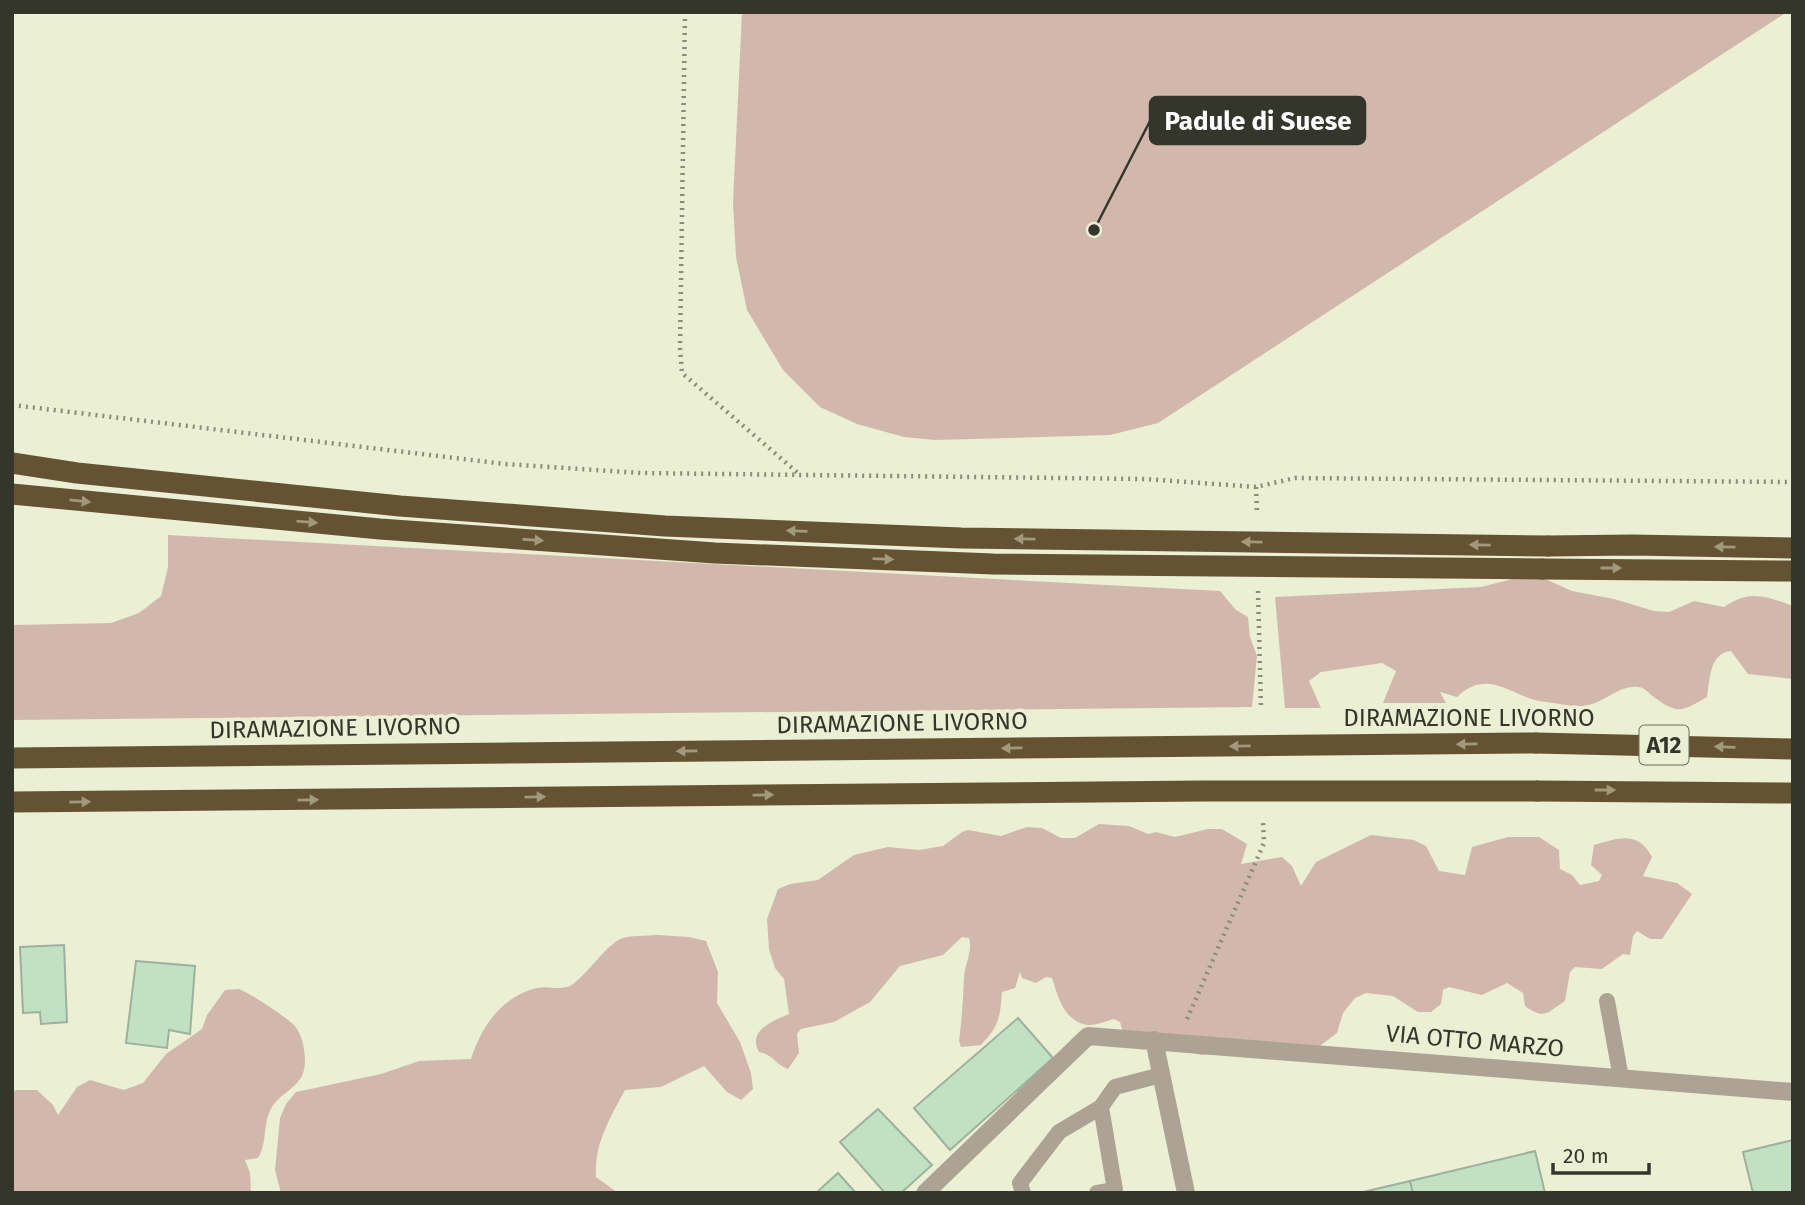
<svg xmlns="http://www.w3.org/2000/svg" width="1805" height="1205" font-family="'Fira Sans',sans-serif">
  <rect width="100%" height="100%" fill="#ebefd4"/>
  <path fill="#d2b8ac" d="M742 12H1787L1158 423 1110 435 935 440 904 437 857 424 820 407 783 370 747 310 736 257 733 203Z
    M168 535 1220 591 1236 610 1248 617 1250 637 1257 656 1252 707 12 720V625L111 623 139 613 161 596 168 567Z
    M1516 578 1545 579 1572 591 1614 599 1654 611 1669 612 1694 601 1724 607C1750 589 1766 596 1793 606V679L1748 674 1731 651C1709 653 1710 680 1707 697 1680 713 1677 714 1651 695 1647 691 1643 687 1638 687 1618 685 1602 705 1583 706 1571 707 1558 703 1546 702 1513 699 1489 666 1457 697L1440 692 1446 703H1383L1396 671 1382 663 1321 672 1309 681 1321 708H1285L1275 597 1481 587Z
    M1099 824 1129 826 1148 834 1156 832 1175 837 1208 829H1222L1247 844 1241 864 1282 857 1292 866 1301 886 1316 862 1371 835 1414 840 1426 846 1439 871 1465 875 1472 847 1508 837H1539L1559 850 1560 869 1572 875 1580 885 1599 881 1602 875 1591 865 1594 845C1618 838 1638 830 1652 857L1643 876 1677 883 1692 894 1662 939H1650L1637 931 1633 936 1630 955 1623 954 1602 969 1575 967 1570 972 1565 1001C1547 1013 1544 1020 1525 1006L1523 993 1507 983 1482 995 1449 987 1443 990 1441 1004 1431 1012H1418L1393 996 1366 993 1355 998 1343 1013 1337 1033 1317 1048 1201 1055 1124 1036 1120 1022 1114 1019C1106 1021 1095 1026 1087 1025 1064 1021 1058 997 1052 978L1046 977 1036 983 1022 978 1020 972 1015 988 1002 992C1000 1018 999 1026 981 1045L961 1047 959 1041C962 1019 963 999 964 977 965 964 973 950 969 938L962 937 943 955 900 966 870 1002 834 1022 801 1029 797 1034 799 1053 788 1069C774 1064 776 1056 759 1052 747 1030 773 1021 789 1014L784 979 775 968 769 949 767 919 778 889 790 884 818 880 854 855 888 847 919 850 943 846 962 832 968 830 1001 836 1027 827 1042 828 1061 838H1075Z
    M658 935 689 937 706 941 718 972 717 1003 740 1042 751 1073 753 1089 741 1100 727 1092 704 1066 661 1087 625 1090C610 1118 594 1144 596 1177L618 1193H281L275 1170 280 1118 286 1104 296 1092 381 1074 419 1061 471 1059C481 1027 502 996 537 988 549 985 562 992 573 984 588 973 605 947 620 939 630 935 647 936 658 935Z
    M239 989C251 994 291 1019 297 1029 304 1039 308 1064 302 1076 295 1089 279 1095 272 1107 262 1123 268 1142 258 1158L245 1160 250 1173 251 1193H12V1092L16 1090H37L53 1105 58 1115 77 1087 90 1080 124 1090 143 1083 166 1054 202 1029 207 1015 225 990Z"/>
  <path fill="#c2e1c3" stroke="#9db19e" stroke-width="2" d="M64 945 67 1022 41 1024 40 1012 23 1013 20 947Z
    M136 961 195 966 190 1034 169 1030 167 1048 126 1043Z
    M1018 1018 1053 1058 950 1150 914 1108Z
    M878 1109 932 1165 901 1193H885L840 1142Z
    M1793 1140V1193H1753L1743 1152Z
    M1535 1151 1545 1193H1413L1410 1181Z
    M838 1173 856 1193H816Z
    M1410 1181 1413 1193H1359Z"/>
  <g fill="none" stroke-linecap="round" stroke-linejoin="round">
    <path stroke="#898c7a" stroke-width="4.5" stroke-dasharray="2 5" stroke-linecap="butt" d="M685 12 680 348 682 373 799 474
      M12 405 505 464 641 473 1145 479 1256 487 1295 478 1793 482
      M1256 487 1257 512
      M1258 591 1261 708
      M1187 1019 1264 843 1263 822"/>
    <path stroke="#ada395" stroke-width="16" d="M1607 1001 1621 1078
      M1023 1193 1020 1183 1059 1132 1101 1107 1115 1087 1161 1075
      M1097 1193 1115 1190 1101 1107"/>
    <path stroke="#ada395" stroke-width="18" d="M1154 1040 1186 1193
      M925 1193 1088 1036 1793 1092"/>
    <path stroke="#645233" stroke-width="21" d="M1548 546 1633 545 1793 548
      M1542 569 1793 571
      M1536 743 1793 749
      M1537 791 1793 793"/>
    <path stroke="#645233" stroke-width="21" d="M12 463 77 473 400 506 665 526 961 538 1548 546
      M12 494 380 529 715 553 993 564 1542 569
      M12 758 1536 743
      M12 802 1203 791H1537"/>
  </g>
  <defs><path id="oneway-solid" d="M-6-.8H1V-3.2L6.5 0L1 3.2V.8H-6Z" transform="scale(1.75)"/></defs>
  <g fill="#a1997b">
    <use href="#oneway-solid" transform="translate(80 501) rotate(6)"/>
    <use href="#oneway-solid" transform="translate(307 522) rotate(5)"/>
    <use href="#oneway-solid" transform="translate(797 531) rotate(-178)"/>
    <use href="#oneway-solid" transform="translate(1025 539) rotate(-179)"/>
    <use href="#oneway-solid" transform="translate(533 540) rotate(4)"/>
    <use href="#oneway-solid" transform="translate(1252 542) rotate(-179)"/>
    <use href="#oneway-solid" transform="translate(1480 545) rotate(-179)"/>
    <use href="#oneway-solid" transform="translate(1725 547) rotate(-179)"/>
    <use href="#oneway-solid" transform="translate(883 559) rotate(2)"/>
    <use href="#oneway-solid" transform="translate(1611 568)"/>
    <use href="#oneway-solid" transform="translate(1467 744) rotate(179)"/>
    <use href="#oneway-solid" transform="translate(1240 746) rotate(179)"/>
    <use href="#oneway-solid" transform="translate(1725 747) rotate(-178)"/>
    <use href="#oneway-solid" transform="translate(1012 748) rotate(179)"/>
    <use href="#oneway-solid" transform="translate(687 751) rotate(179)"/>
    <use href="#oneway-solid" transform="translate(1605 790)"/>
    <use href="#oneway-solid" transform="translate(763 795) rotate(-1)"/>
    <use href="#oneway-solid" transform="translate(535 797) rotate(-1)"/>
    <use href="#oneway-solid" transform="translate(308 800) rotate(-1)"/>
    <use href="#oneway-solid" transform="translate(80 802) rotate(-1)"/>
  </g>
  <g text-anchor="middle" stroke-width="7" stroke-linejoin="round" paint-order="stroke">
    <rect fill="#ebefd4" stroke="#6b6e5e" stroke-width="2" x="1639.5" y="725.5" width="49" height="39" rx="5"/>
    <g font-size="23" font-weight="bold" fill="#34362b">
      <text x="1664" y="753">A12</text>
    </g>
    <g font-size="24" fill="#34362b" stroke="#ebefd4">
      <text x="1469" y="726">DIRAMAZIONE LIVORNO</text>
      <text transform="translate(902 723) rotate(-1)" y="8">DIRAMAZIONE LIVORNO</text>
      <text transform="translate(335 728) rotate(-1)" y="8">DIRAMAZIONE LIVORNO</text>
      <text transform="translate(1475 1041) rotate(5)" y="8">VIA OTTO MARZO</text>
    </g>
  </g>
  <path fill="none" stroke="#34362b" stroke-width="2.5" d="M1094 230L1150 121"/>
  <circle fill="#34362b" stroke="#ebefd4" stroke-width="2.5" cx="1094" cy="230" r="7"/>
  <rect fill="#34362b" stroke="#34362b" stroke-width="2.5" x="1150" y="97" width="215" height="47" rx="7"/>
  <g font-size="26" text-anchor="middle" font-weight="bold" fill="#fff">
    <text x="1258" y="130">Padule di Suese</text>
  </g>
  <rect width="1805" height="1205" fill="none" stroke="#34362b" stroke-width="28"/>
  <path d="M1553 1163v10h96v-10" fill="none" stroke="#34362b" stroke-width="3.5"/>
  <text x="1563" y="1163" font-size="21" fill="#34362b" stroke="#ebefd4" stroke-width="5" paint-order="stroke">20 m</text>
</svg>
